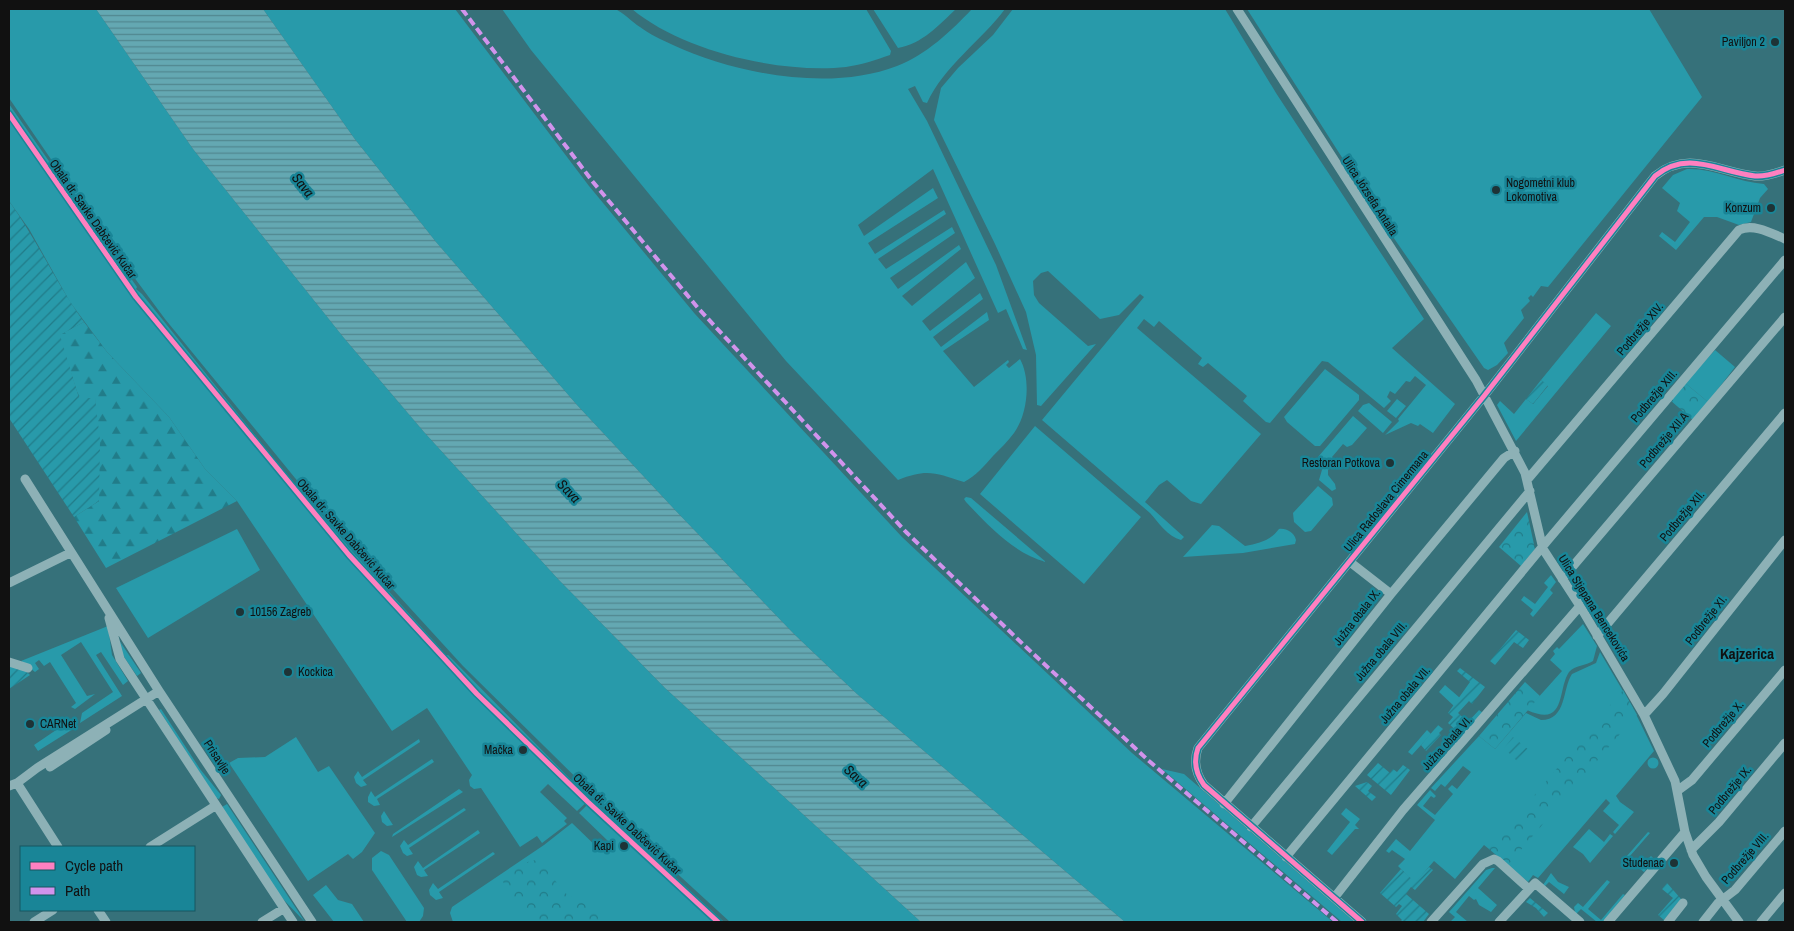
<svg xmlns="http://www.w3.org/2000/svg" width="1794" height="931" font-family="'Archivo Narrow',sans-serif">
  <defs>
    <pattern id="forest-firs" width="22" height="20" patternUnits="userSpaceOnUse" patternTransform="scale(1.25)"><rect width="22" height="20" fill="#289aaa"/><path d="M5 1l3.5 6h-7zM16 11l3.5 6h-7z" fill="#217c89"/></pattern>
    <pattern id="park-crowns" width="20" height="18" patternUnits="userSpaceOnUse" patternTransform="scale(1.25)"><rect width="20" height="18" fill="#289aaa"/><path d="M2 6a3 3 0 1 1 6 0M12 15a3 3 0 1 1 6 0" fill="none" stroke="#217c89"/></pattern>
    <pattern id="garden-furrows" width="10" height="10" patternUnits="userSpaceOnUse" patternTransform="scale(1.25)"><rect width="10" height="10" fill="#289aaa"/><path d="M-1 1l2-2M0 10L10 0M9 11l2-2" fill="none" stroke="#217c89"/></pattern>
    <pattern id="water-rules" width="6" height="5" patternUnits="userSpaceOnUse" patternTransform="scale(1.25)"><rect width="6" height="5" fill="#64a8b2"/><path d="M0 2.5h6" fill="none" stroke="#51878f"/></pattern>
  </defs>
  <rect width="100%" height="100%" fill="#36717a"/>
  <path fill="#289aaa" d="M9 9H96L193 149 344 338 424 432 558 579 665 688 921 922H730L621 822 463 666 357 550 295 478 165 319 105 238 9 98Z
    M263 9H455L589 186 695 314 902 537 1132 753 1333 922H1125L857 694 794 634 675 510 577 405 436 242 354 138Z
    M502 9C531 9 560 9 589 9 596 9 608 7 615 9 623 12 632 22 640 27 649 34 662 40 673 45 736 74 830 92 897 66 926 55 951 31 972 9H1005C981 41 944 66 927 103L923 102 915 86 908 89 927 121 996 265 1027 350 1023 349 1006 309 998 313 933 169 858 225 864 236 933 188 938 198 868 243 875 254 944 210 946 214 878 259 886 269 952 227 955 233 890 278 898 289 959 245 961 249 902 296 912 306 966 262 975 278 922 321 930 331 980 293 983 299 933 337 941 347 987 312 989 320 943 351 974 387 1008 360 1009 362 1006 365 1009 368 1020 359C1031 379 1028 414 1014 433 1008 441 1000 449 993 456 984 466 976 476 964 482 936 473 927 468 898 480L786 361 531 50Z
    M632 9H866L891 51 890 55C876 60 860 65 846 67 780 74 682 51 632 9Z
    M873 9H956C939 25 922 44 898 48Z
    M1013 9H1225L1276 93 1424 319 1392 348 1455 404 1433 433 1420 424 1418 426 1411 423 1385 435 1399 421 1398 419 1426 385 1415 376 1410 382 1406 381 1395 394 1390 391 1387 397 1391 401 1384 408 1328 362 1322 361 1270 423 1266 422 1243 401 1247 396 1208 363 1203 367 1198 364 1202 358 1159 321 1154 327 1144 319 1137 328 1261 434 1201 504 1191 501 1167 480 1159 485 1145 502 1184 537 1181 540C1168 537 1158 522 1150 513L1042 420 1144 297 1140 294 1119 315 1100 319 1048 271 1041 273 1033 281 1034 295 1039 303 1088 346 1096 344 1041 406 1037 405 1036 355 1026 312 995 244 934 120 941 88 958 68 993 35Z
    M1247 9H1649L1702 97 1548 287 1541 286 1533 297 1531 295 1528 298 1530 301 1521 310 1524 318 1504 343 1508 353 1497 365 1488 370 1484 368 1391 234Z
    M9 104 137 287 136 289 142 294 271 455 270 457 274 459 354 553 441 649V651L445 656 448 655 590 799 577 811 548 784 540 792 567 818 564 821 567 824 542 843 537 836 520 847 481 788 474 789 470 786 469 780 472 775 427 708 392 731 237 501 205 469 169 417 107 352 70 302 29 229 9 201Z
    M1687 169C1713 168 1738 182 1764 184L1768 189 1760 198 1751 222 1739 225 1717 217H1704L1676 250 1659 236 1662 232 1675 242 1690 222 1677 211 1680 203 1662 188 1673 175Z
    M1596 313 1611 326 1516 441 1497 405 1500 401 1514 414 1526 399 1533 404 1548 386 1541 380Z
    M1715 350 1735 367 1708 402 1685 383Z
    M1325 369 1359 395V400L1320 446H1315L1287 422 1284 417Z
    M1397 399 1406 406 1396 418 1387 411Z
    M1369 403 1392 422 1383 433 1358 411 1363 405Z
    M1353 416 1367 428 1352 445 1347 447 1343 444 1332 457 1335 461 1328 470V475L1335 484 1336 489 1332 491 1319 480 1324 463 1318 457Z
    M1035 426 1141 517 1084 584 980 494Z
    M1318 486 1332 498 1333 505 1311 531 1305 532 1294 522 1293 513Z
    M966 497 971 498 1046 562C1013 553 988 525 966 502L964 499Z
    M1212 525 1219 526 1245 546C1259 543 1270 541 1279 529 1286 528 1294 532 1296 540L1295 544 1243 553 1183 557Z
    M237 529 260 570 148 638 116 588Z
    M1551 575 1556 582 1550 590 1553 593 1533 617 1530 614 1533 610 1521 600 1524 596 1535 604 1548 587 1544 583Z
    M1583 624 1597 646 1593 661C1586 666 1575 665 1569 672 1557 690 1567 728 1527 710L1562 671 1550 660 1555 654 1553 651 1557 647 1559 649Z
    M108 626 112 655 128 681 123 685 101 652 96 655 122 696 80 723 82 713 113 692 81 642 61 655 87 696 95 694 75 709 71 707 76 703 50 662 44 666 39 660 35 663 39 669 35 672 21 661Z
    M119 640 141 673 137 676 120 651Z
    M1600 652 1633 708 1489 849 1484 845 1455 879 1434 861 1415 883 1398 866 1405 859 1392 850 1389 853 1386 851 1396 839 1410 851 1435 820 1417 805 1430 790 1436 796 1434 798 1431 796 1423 806 1435 815 1453 794 1448 789 1452 785 1457 789 1471 772 1463 766 1445 787 1441 784 1435 791 1431 788 1479 736 1495 749 1526 713 1541 720C1567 720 1562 689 1572 674L1596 663Z
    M1445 685 1460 698 1454 706 1439 692Z
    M161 709 200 769 221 795 219 799 216 798 159 710Z
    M1634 710 1654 751 1616 796 1620 802 1634 812 1615 834 1613 832 1619 825 1603 811 1610 803 1606 799 1538 878 1533 875 1528 882 1501 859Z
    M68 725 73 729 38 751 34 745 62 726Z
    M1427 730 1431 734 1412 755 1408 752Z
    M296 737 318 772 329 766 375 833 362 852 353 859 348 854 308 881 229 763 238 758 265 757Z
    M419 739 420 742 363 780 367 785 361 787 356 783 354 777 358 771 362 777Z
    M1647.5 763a5.5 5.5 0 1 1 11 0a5.5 5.5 0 1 1-11 0Z
    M432 759 434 762 377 799 380 805 374 806 368 802V797L371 791 375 797Z
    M1162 769 1184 774 1355 922H1342Z
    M459 789 463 792 392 837 393 834Z
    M592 800 724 922H453L450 913 452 907 544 845 572 823 600 850 608 841 579 813Z
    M227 804 305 922 281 897 222 807Z
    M464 808 466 810 409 848 413 854 407 856 403 853 400 846 404 840 408 845Z
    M1346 808 1360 819 1355 825 1359 829H1355L1332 855 1327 851 1350 822 1341 814Z
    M384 811 393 825 387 826 382 822 381 816Z
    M1589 829 1604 842 1610 834 1613 836 1590 863 1583 854 1573 847Z
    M478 830 480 833 424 870 428 876 421 877 417 875 414 867 418 861 423 868Z
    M1648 832 1650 833 1630 856 1641 866 1651 856 1655 860 1644 872 1626 857Z
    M381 851 389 855 424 908 423 916 419 922H407L372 870V858Z
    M493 852 495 854 439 892 443 898 436 900 430 895 429 890 433 883 438 889Z
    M1492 868H1495L1478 888 1497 905 1491 912 1479 905 1476 899 1474 900 1469 896 1456 912 1468 922H1450L1455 917 1449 912 1486 870Z
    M1551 873 1558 882 1569 887 1564 894 1549 882 1545 886 1543 885Z
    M1607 880 1610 882 1588 909 1601 920 1623 894 1625 895 1603 922H1597L1581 909 1576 914 1575 912 1574 907 1578 903 1583 907Z
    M326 885 338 900 352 904 364 922H334L313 895Z"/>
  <path fill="url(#forest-firs)" d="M84 322 107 352 169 417 205 469 237 501 106 568 74 517 99 501 95 398H79L59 335Z"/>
  <path fill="url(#park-crowns)" d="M1685 383 1708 402 1693 420 1670 400Z
    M1527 512 1535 549 1521 566 1499 547Z
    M1525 682 1540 696 1495 749 1479 736Z
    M1623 690 1637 715 1623 727 1620 734 1508 865 1489 849Z
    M531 860 540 861 565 893 617 922H530L501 879Z"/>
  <path fill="url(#garden-furrows)" d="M9 201C37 240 56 283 84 322L60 335 79 398H95L100 440 99 501 74 517 9 418Z
    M1541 380 1548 385 1533 404 1526 399Z
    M1516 630 1529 640 1523 648 1514 642 1495 665 1490 661Z
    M9 665 25 670 30 675 9 689Z
    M1460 668 1485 687 1472 704 1469 701 1458 713 1468 722 1479 710 1483 713 1462 736 1448 723 1453 717 1448 713 1470 682 1457 671Z
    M1438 725 1443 729 1439 733 1441 735 1426 751 1421 745Z
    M1513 737 1529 750 1518 762 1504 748Z
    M1378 763 1390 773 1393 769 1397 772 1403 765 1410 770 1391 795 1367 775Z
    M1367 782 1372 786 1368 791 1376 797 1372 801 1355 786Z
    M1429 867 1433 870 1415 890 1411 887 1406 894 1429 914 1423 922H1400L1402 920 1396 914 1402 906 1399 904 1396 907 1380 893 1401 869 1415 882Z
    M1667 883 1681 899 1664 920 1658 915 1673 898 1662 889Z
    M1530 898 1548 913 1544 917 1536 908 1526 902Z"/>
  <path fill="url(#water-rules)" d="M96 9H263L354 138 436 242 577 405 675 510 794 634 857 694 1125 922H921L665 688 558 579 424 432 344 338 193 149Z"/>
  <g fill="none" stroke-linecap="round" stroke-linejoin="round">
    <path stroke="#8db1b6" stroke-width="9" d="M1237 9 1476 380 1525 473 1543 549 1580 606 1644 715 1675 781 1685 832 1693 855 1706 877 1739 922
      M25 479 159 691 312 922
      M1527 480 1739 230C1753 223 1771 233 1785 239
      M1350 562 1391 594
      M1562 579 1785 317
      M9 583 70 553
      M109 618 120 659 293 922
      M1597 636 1785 413
      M9 662 28 668
      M1644 715 1663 694 1785 540
      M50 767 106 730
      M17 783 58 847
      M9 786 17 783 37 768 159 691
      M1677 791 1692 780 1785 670
      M1224 804 1391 594 1504 458 1515 451
      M1251 827 1530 491
      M150 847 215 806
      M1691 850 1719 822 1785 743
      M1286 857 1548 540 1785 260
      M1334 898 1403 810 1580 606
      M98 910 106 922
      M34 922 53 910
      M262 922 283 909
      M1362 922 1204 785C1196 774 1193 762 1198 748L1484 396 1655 176C1688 149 1719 172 1755 176 1766 177 1776 173 1785 170
      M1431 922 1483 864 1494 859 1498 861 1529 889
      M1499 922 1535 883 1580 922
      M1608 922 1685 832
      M1668 922 1683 903
      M1703 922 1718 903 1735 890 1785 831
      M1761 922 1785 893"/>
    <path stroke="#d193ec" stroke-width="4" stroke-dasharray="8 4" stroke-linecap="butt" d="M462 9 593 182 698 308 906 532 1027 648 1149 761 1337 922"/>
    <defs>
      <path id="cycleway" d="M9 114 136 297 349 555 477 694 588 802 718 922
        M1362 922 1204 785C1196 774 1193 762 1198 748L1484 396 1655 176C1688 149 1719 172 1755 176 1766 177 1776 173 1785 170"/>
    </defs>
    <use href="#cycleway" stroke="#198597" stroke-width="8"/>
    <use href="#cycleway" stroke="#ff80c0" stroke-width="5"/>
  </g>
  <g fill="#1e3336" stroke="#198597" stroke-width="2">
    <circle cx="1775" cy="42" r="5"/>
    <circle cx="1496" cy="190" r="5"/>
    <circle cx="1771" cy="208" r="5"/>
    <circle cx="1390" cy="463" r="5"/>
    <circle cx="240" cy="612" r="5"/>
    <circle cx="288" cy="672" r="5"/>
    <circle cx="30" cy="724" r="5"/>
    <circle cx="523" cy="750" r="5"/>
    <circle cx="624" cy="846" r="5"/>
    <circle cx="1674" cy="863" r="5"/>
  </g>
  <g text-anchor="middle" stroke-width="5" stroke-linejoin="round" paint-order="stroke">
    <g font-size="12" fill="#111" stroke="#198597" text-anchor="end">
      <text x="1765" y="46">Paviljon 2</text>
      <text x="1506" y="187" text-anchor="start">Nogometni klub<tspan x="1506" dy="14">Lokomotiva</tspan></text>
      <text x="1761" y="212">Konzum</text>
      <text x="1380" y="467">Restoran Potkova</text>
      <text x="250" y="616" text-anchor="start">10156 Zagreb</text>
      <text x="298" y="676" text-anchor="start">Kockica</text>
      <text x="40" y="728" text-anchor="start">CARNet</text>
      <text x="513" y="754">Mačka</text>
      <text x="614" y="850">Kapi</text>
      <text x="1664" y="867">Studenac</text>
    </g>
    <g font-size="12" fill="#111" stroke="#198597">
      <text transform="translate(1370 196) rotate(57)" y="4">Ulica Józsefa Antalla</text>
      <text transform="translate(93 219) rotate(55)" y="4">Obala dr. Savke Dabčević Kučar</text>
      <text transform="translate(1640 329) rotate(-50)" y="4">Podbrežje XIV.</text>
      <text transform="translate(1654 396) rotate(-50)" y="4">Podbrežje XIII.</text>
      <text transform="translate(1664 440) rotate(-50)" y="4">Podbrežje XII.A</text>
      <text transform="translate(1386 501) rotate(-51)" y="4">Ulica Radoslava Cimermana</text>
      <text transform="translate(1682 516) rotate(-50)" y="4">Podbrežje XII.</text>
      <text transform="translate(346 534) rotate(49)" y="4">Obala dr. Savke Dabčević Kučar</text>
      <text transform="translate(1594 608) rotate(58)" y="4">Ulica Stjepana Bencekovića</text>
      <text transform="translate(1357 617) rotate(-52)" y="4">Južna obala IX.</text>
      <text transform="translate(1706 620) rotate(-52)" y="4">Podbrežje XI.</text>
      <text transform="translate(1381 651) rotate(-50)" y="4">Južna obala VIII.</text>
      <text transform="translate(1405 695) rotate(-50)" y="4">Južna obala VII.</text>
      <text transform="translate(1723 724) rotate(-50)" y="4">Podbrežje X.</text>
      <text transform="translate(1447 743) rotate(-48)" y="4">Južna obala VI.</text>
      <text transform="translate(217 757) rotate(57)" y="4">Prisavlje</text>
      <text transform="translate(1730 790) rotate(-50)" y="4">Podbrežje IX.</text>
      <text transform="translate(627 824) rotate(43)" y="4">Obala dr. Savke Dabčević Kučar</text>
      <text transform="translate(1745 858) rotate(-49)" y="4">Podbrežje VIII.</text>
    </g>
    <g font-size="14" font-style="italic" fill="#111" stroke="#198597">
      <text transform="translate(303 185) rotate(51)" y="5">Sava</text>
      <text transform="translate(569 491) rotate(46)" y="5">Sava</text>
      <text transform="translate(856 776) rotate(42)" y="5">Sava</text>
    </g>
    <g font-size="15" font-weight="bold" fill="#111" stroke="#198597">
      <text x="1747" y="659">Kajzerica</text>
    </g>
  </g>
  <rect width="1794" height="931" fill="none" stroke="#111111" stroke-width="20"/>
  <rect x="20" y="846" width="175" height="65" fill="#198597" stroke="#165761"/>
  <rect x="30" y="862" width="25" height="8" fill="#ff80c0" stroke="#165761"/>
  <text x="65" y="871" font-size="15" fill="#111111">Cycle path</text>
  <rect x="30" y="887" width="25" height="8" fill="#d193ec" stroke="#165761"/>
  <text x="65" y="896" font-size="15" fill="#111111">Path</text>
</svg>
